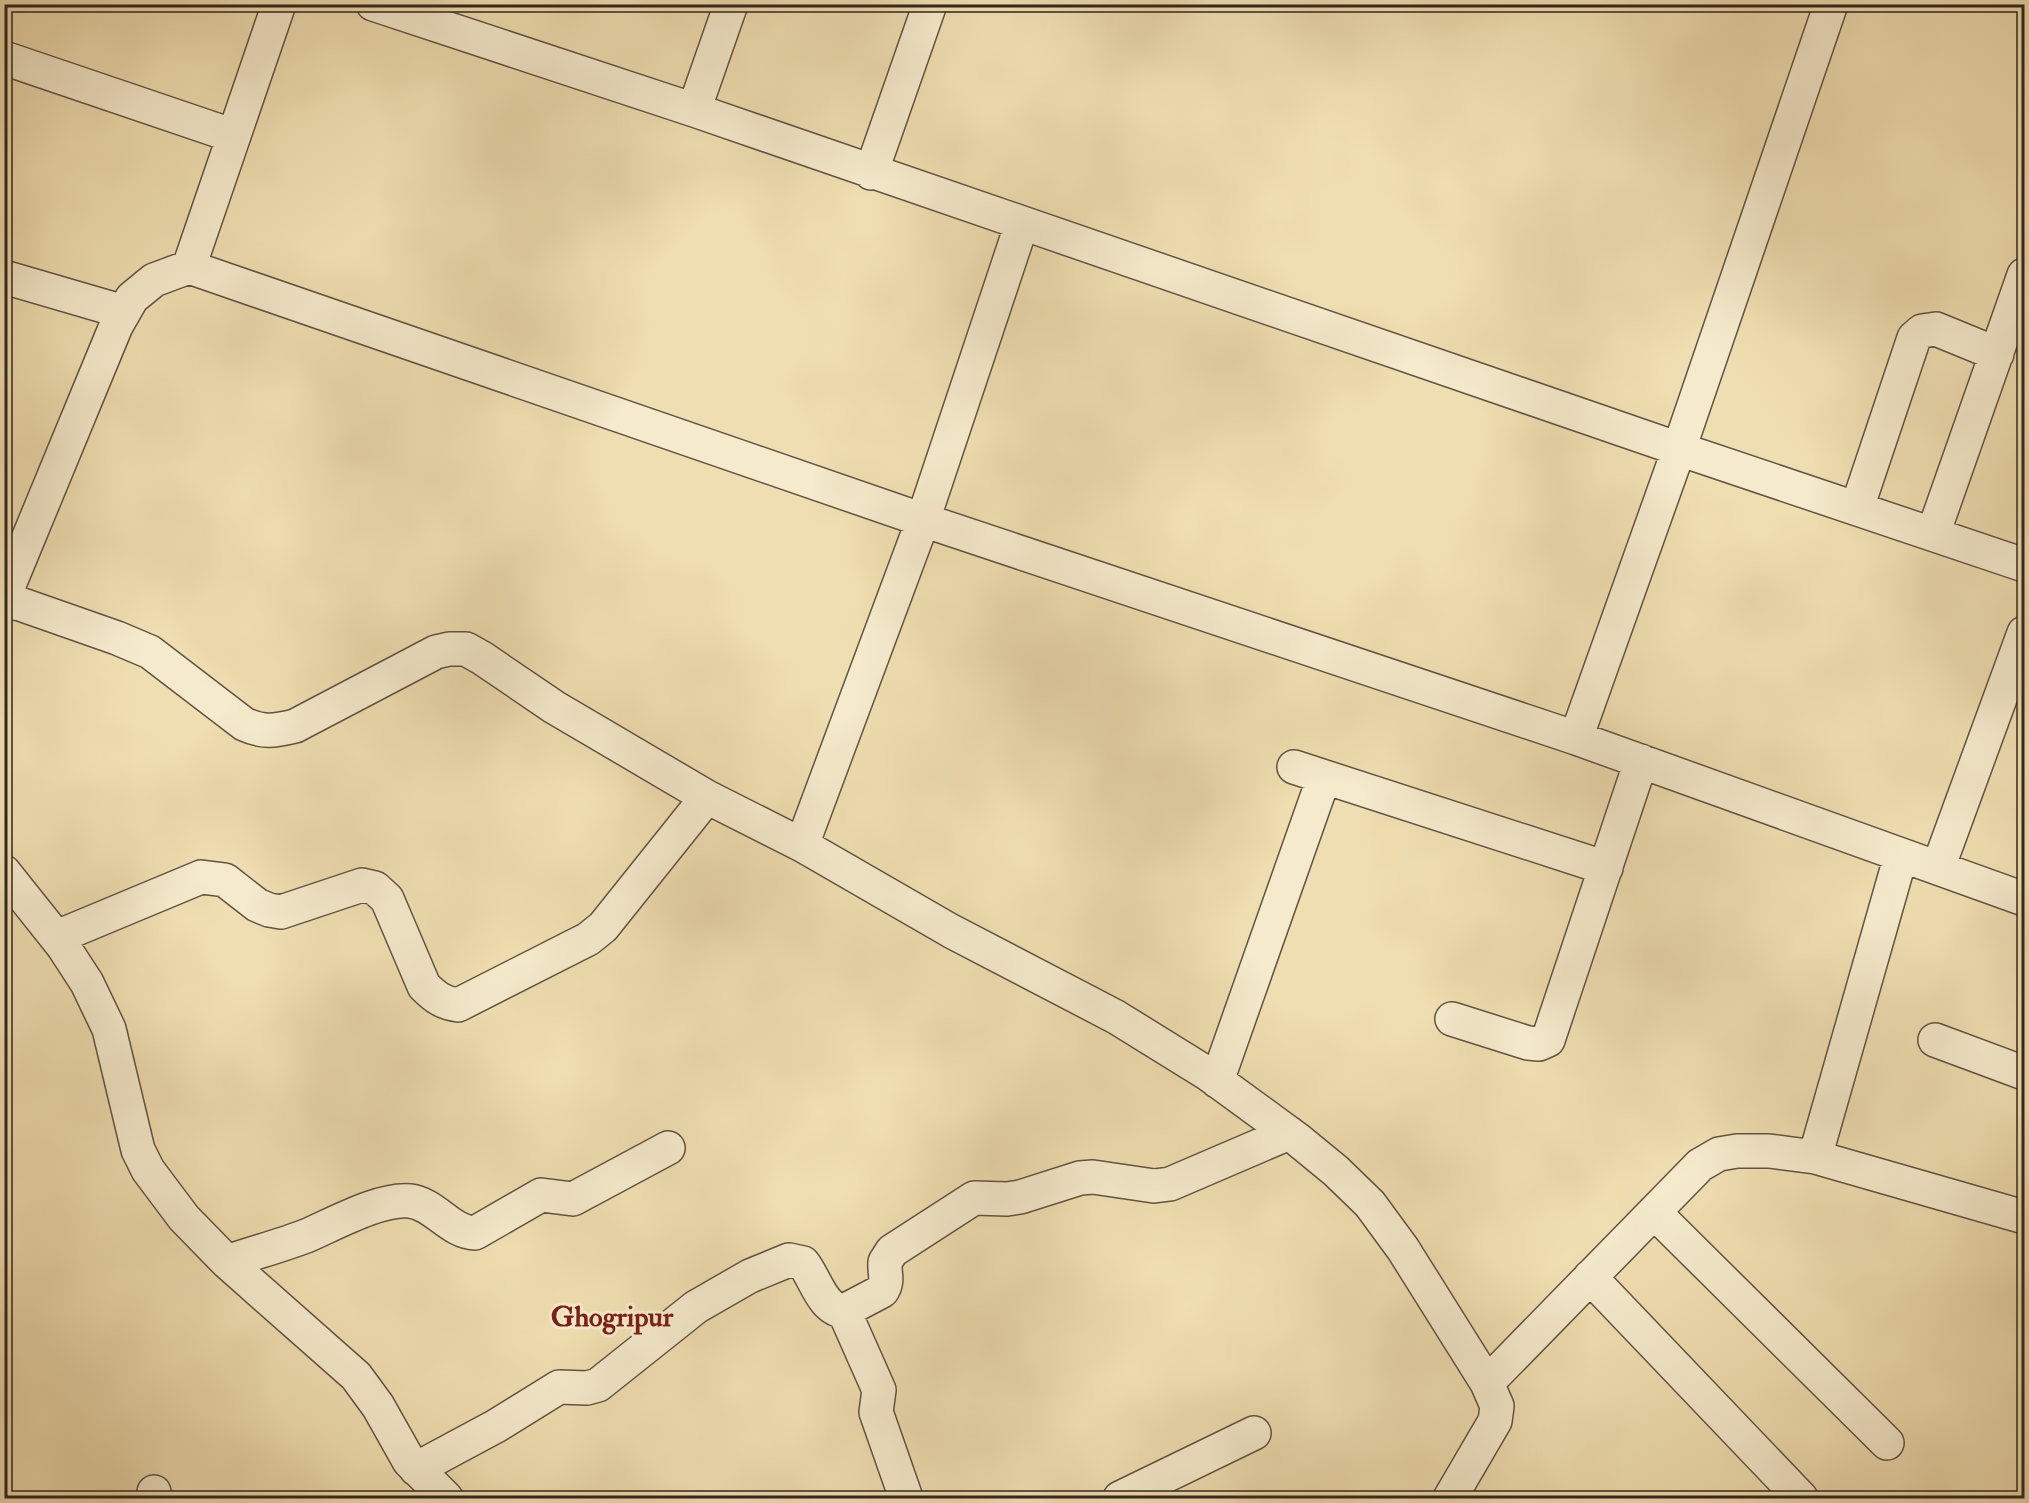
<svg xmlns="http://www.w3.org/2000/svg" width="2029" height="1503" font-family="'IM FELL Double Pica',serif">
  <rect width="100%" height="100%" fill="#efdeb1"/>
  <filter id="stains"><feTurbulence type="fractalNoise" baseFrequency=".00333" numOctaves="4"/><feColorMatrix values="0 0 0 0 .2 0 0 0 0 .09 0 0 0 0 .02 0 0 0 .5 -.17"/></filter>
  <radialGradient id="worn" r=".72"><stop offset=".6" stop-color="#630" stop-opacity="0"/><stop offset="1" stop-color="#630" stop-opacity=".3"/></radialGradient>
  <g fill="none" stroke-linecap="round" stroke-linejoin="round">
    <defs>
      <path id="minor" d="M373 4 694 110 1679 449 2024 565
        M4 58 234 136
        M694 110 731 4
        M871 173 930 4
        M189 267 279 4
        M4 277 124 312
        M1857 508 1914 338 1922 331 1936 329 1997 354
        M1933 534 2024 275
        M4 597 116 326 132 298 154 280 189 267 923 520 1576 738 2024 899
        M4 602 20 604 117 638 150 652 244 724C264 733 274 731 295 726L436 652 449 649H466L482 658 554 707 707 797 802 845 951 931 1116 1017 1208 1074 1297 1139 1336 1171 1370 1204 1403 1249 1487 1383 1497 1406 1495 1421 1450 1498
        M1576 738 1679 449 1831 4
        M1294 767 1606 868
        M802 845 923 520 1022 223
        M1938 868 2024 633
        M4 872 63 946 87 983 109 1029 138 1150 148 1170 184 1218 227 1262 356 1376 378 1406 409 1461 446 1498
        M57 937 201 877 225 880 257 905 269 910 281 912 362 885 375 888 387 899 424 986C435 997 443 1003 458 1005L588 939 603 927 707 797
        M1452 1019 1528 1043 1539 1044 1548 1040 1641 761
        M1935 1040 2024 1073
        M1217 1081 1324 777
        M1815 1157 1901 855
        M1654 1212 1887 1443
        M227 1262C253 1253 280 1246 306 1236 334 1224 380 1198 410 1201 435 1204 450 1232 475 1233L541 1195 573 1199 668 1148
        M1590 1277 1801 1498
        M844 1311 879 1390 876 1412 906 1498
        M1487 1383 1700 1165 1719 1154 1737 1151H1769L1815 1157 2024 1217
        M416 1469 496 1426 559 1387 587 1388 598 1385 696 1307 750 1276 789 1260 803 1263C815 1277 822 1310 844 1311L882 1291C889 1281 884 1273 885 1262L892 1251 974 1198 1007 1199 1020 1197 1080 1178 1093 1177 1154 1186 1170 1184 1289 1133
        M154 1492 155 1498
        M1120 1498 1254 1433"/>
    </defs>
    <use href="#minor" stroke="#625343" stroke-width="36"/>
    <use href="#minor" stroke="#f5eacc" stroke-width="33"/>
  </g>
  <g text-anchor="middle" stroke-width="6" stroke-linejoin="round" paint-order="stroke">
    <g font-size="28" font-weight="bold" fill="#7a1f14" stroke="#f5eacc">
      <text x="612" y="1326">Ghogripur</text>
    </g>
  </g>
  <rect width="2029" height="1503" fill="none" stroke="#efdeb1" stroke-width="24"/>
  <rect x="6" y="6" width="2017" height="1491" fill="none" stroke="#33251e" stroke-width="3"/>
  <rect x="12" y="12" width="2005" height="1479" fill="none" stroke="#33251e" stroke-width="1.5"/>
  <rect width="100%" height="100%" filter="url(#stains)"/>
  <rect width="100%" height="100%" fill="url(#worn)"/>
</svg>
